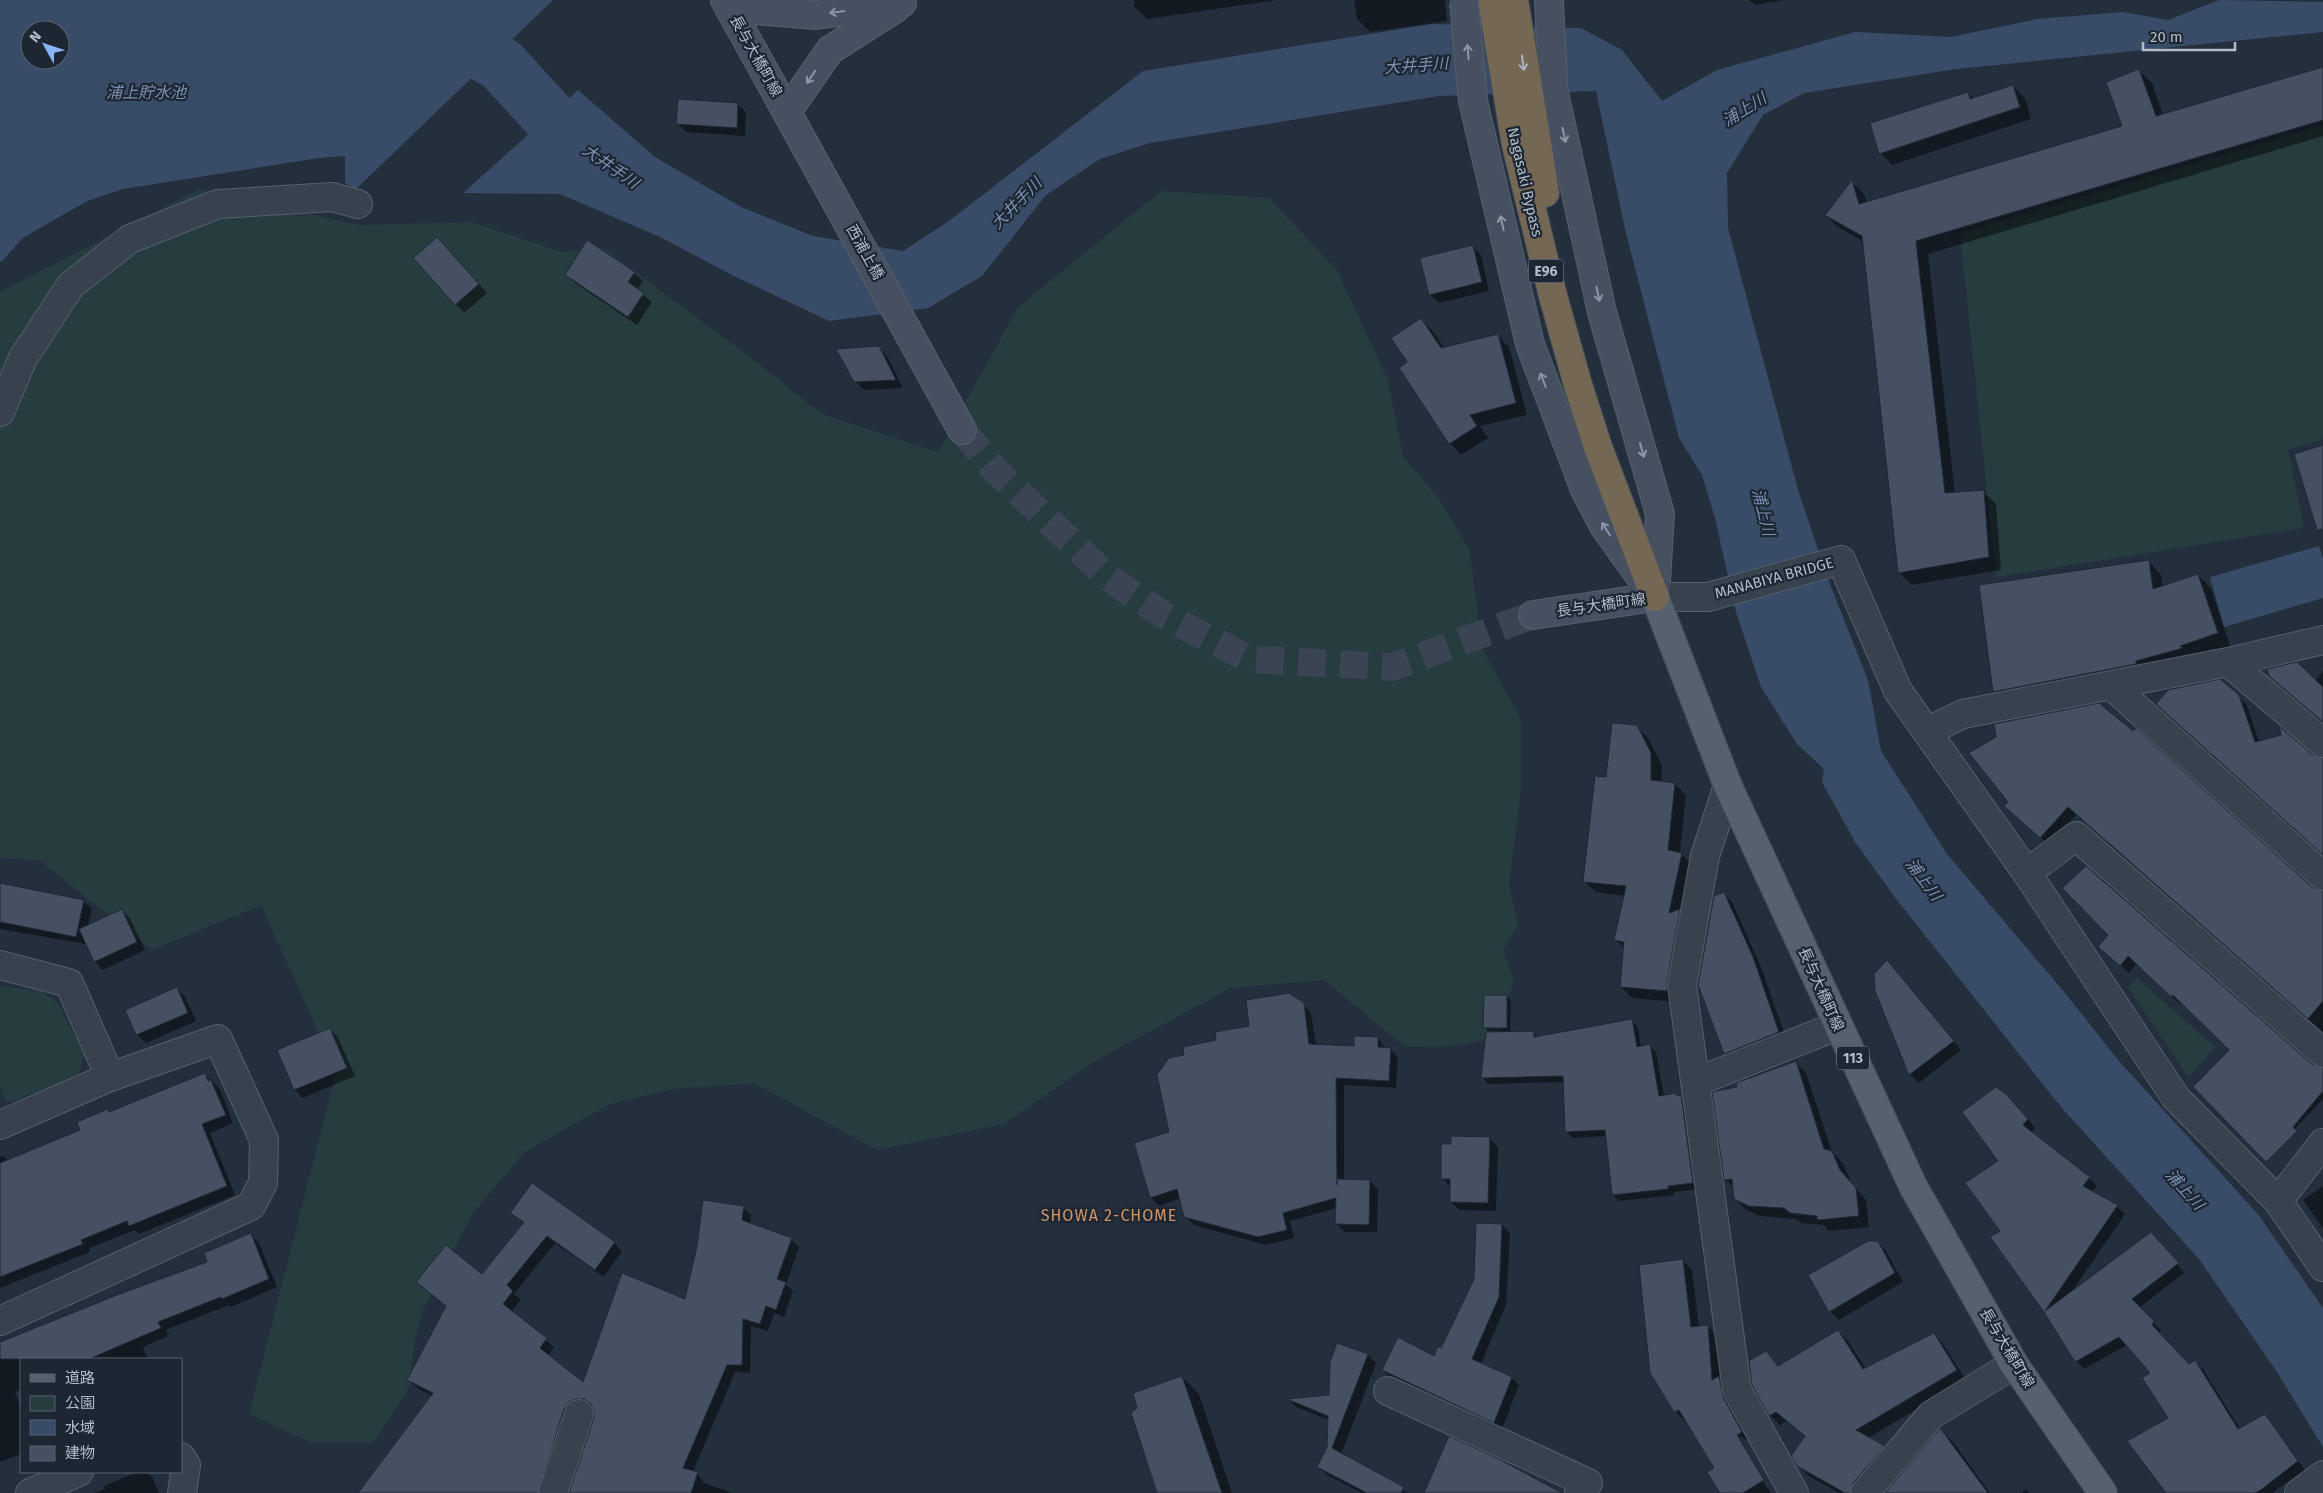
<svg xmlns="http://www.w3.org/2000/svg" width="2323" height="1493" font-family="'Fira Sans','Noto Sans JP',sans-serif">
  <rect width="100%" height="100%" fill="#242f3e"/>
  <path fill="#263c3f" d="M2323 125V439L2288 450 2304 528 1996 577 1960 233Z
    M200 189 358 225 472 222 562 252 602 247 750 357 822 414 938 452 1018 307 1161 191 1269 198 1336 269 1387 377 1403 456 1440 500 1470 551 1482 648 1521 719V790L1509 885 1518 925 1503 951 1514 980 1498 1038 1451 1046 1405 1047 1324 980 1231 988 1095 1061 1004 1124 877 1150 754 1083 673 1089 610 1104 526 1151 473 1213 423 1309 415 1340 409 1388 373 1443H312L249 1414 336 1072 261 905 152 950 39 860 0 858V292Z
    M2137 978 2215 1047 2188 1077 2128 988Z
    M0 986 41 991 58 1003 84 1055 78 1077 7 1103 0 1087Z"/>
  <path fill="#394c67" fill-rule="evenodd" d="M0 0H553L356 189 345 183V156L319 158 123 189 87 201 23 238 0 263ZM30 30H60V60H30Z
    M2219 0 2323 2V32L1956 69 1804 93 1763 115 1727 173 1728 228 1798 490 1829 582 1868 680 1881 751 1947 854 2065 993 2118 1060 2257 1213 2323 1308V1447L2277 1372 2199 1259 2061 1107 1897 900 1855 842 1822 782 1824 769 1797 744 1761 687 1736 612 1715 518 1702 475 1679 438 1625 229 1596 91 1439 96 1150 143 1100 159 1046 195 982 276 928 308 829 321 734 276 660 237 560 194 463 193 578 90 655 157 741 207 813 236 903 251 949 221 1143 71 1432 24 1581 28 1622 50 1662 101 1717 70 1855 32 1951 37 2037 19 2123 12 2168 20Z
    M2319 546 2323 559V598L2224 627 2210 577Z"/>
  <path fill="#0007" d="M1134 0H1277L1147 19 1134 6Z
    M1354 0H1445L1447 21 1370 32 1357 19Z
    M1749 0H1783L1755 5Z
    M2323 68V136L1928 254 1955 494 1983 492 1996 504 2001 570 1911 585 1899 572 1864 242 1838 227 1826 215 1852 182 1864 194 1867 203 2124 127 2139 71 2152 83 2163 115Z
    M2013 86 2025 98 2031 119 1892 165 1880 153 1968 93 1974 99Z
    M737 104 746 112 745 136 686 132 678 124Z
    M446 247 487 293 464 313 415 258Z
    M1473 247 1481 255 1489 291 1439 303 1430 295Z
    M634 273 643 281 637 290 652 302 637 325 575 283 566 275Z
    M1421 319 1433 331 1444 348 1497 335 1509 347 1527 415 1480 426 1488 438 1461 455 1450 443 1408 363Z
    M878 347 887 356 903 388 864 390 855 381Z
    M2149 562 2161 575 2163 587 2198 575 2211 588 2230 646 2192 659 2007 704 1994 692Z
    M2323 671V722L2270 675 2315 681Z
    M2238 696 2247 705 2259 742 2323 759V854L2165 712Z
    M1636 726 1648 738 1662 765 1661 783 1675 784 1686 795 1680 853 1693 865 1678 1002 1632 998 1621 987 1625 949 1616 940 1626 896 1596 892 1584 881 1608 778Z
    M1971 753 2323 892V1032L2077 814 2049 845 2013 814 2009 802Z
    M0 884 83 901 92 909 88 926 122 910 130 919 145 950 103 970 95 961 85 941V944L0 929Z
    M1724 894 1732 902 1761 967 1787 1041 1733 1062 1725 1053Z
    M2110 935 2312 1066 2323 1069V1099L2265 1160 2231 1051 2181 1002 2180 1004 2137 963 2129 973 2108 954Z
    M1887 961 1961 1050 1919 1083 1910 1075 1876 991Z
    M177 989 185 997 196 1021 146 1043 137 1035 127 1011Z
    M1507 996 1511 1000 1510 1033 1533 1032 1539 1038 1632 1021 1638 1027 1641 1047 1649 1046 1656 1052 1664 1097 1676 1094 1687 1103 1699 1189 1674 1192V1195L1619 1201 1613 1195 1607 1136 1572 1138 1566 1131 1565 1082 1488 1084 1482 1077 1490 1033 1485 1028Z
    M1303 1004 1311 1013 1316 1045 1355 1047 1378 1038 1386 1049H1390L1398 1057 1396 1088 1344 1085V1180L1370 1181 1378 1189 1377 1232H1345L1336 1224 1337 1208 1290 1221 1294 1238 1266 1245 1194 1225 1185 1216 1181 1198 1159 1206 1151 1198 1135 1144 1170 1132 1186 1056Z
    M330 1029 338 1038 355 1076 303 1098 295 1090 278 1051Z
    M1795 1063 1806 1073 1832 1152 1843 1163 1851 1182 1866 1200 1869 1227 1829 1231 1824 1225 1802 1223 1796 1219 1760 1216 1746 1210 1735 1198 1734 1188 1725 1179 1739 1088Z
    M205 1075 220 1089 233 1123 210 1133 235 1195 139 1234 135 1230 89 1248 90 1252 0 1288V1157L3 1156 8 1161 82 1131 110 1113Z
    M2014 1103 2035 1128 2031 1133 2089 1178 2097 1186 2092 1192 2117 1206 2125 1214 2071 1293 2159 1241 2184 1273 2139 1308 2161 1330 2159 1334 2189 1366 2195 1362 2203 1369 2240 1429 2265 1415 2305 1470 2272 1493H2167L2170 1419 2151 1373 2127 1345 2084 1369 2076 1361 2045 1312 2002 1231 2000 1162Z
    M1489 1138 1498 1147 1496 1211 1459 1210 1451 1202 1450 1187 1442 1178 1452 1145Z
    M2323 1186V1229L2303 1200Z
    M743 1207 751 1215 750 1224 791 1239 799 1247 786 1285 793 1291 784 1317 774 1313 768 1331 751 1326 750 1373 735 1372 693 1472 697 1473 704 1483 733 1493H571L595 1419 594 1407 584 1406 547 1493H359L433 1396 417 1388 409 1380 447 1307 426 1290 482 1276 525 1224 512 1212 614 1243 622 1251 604 1277 555 1243 514 1294 521 1300 511 1312 554 1347 548 1356 584 1384 686 1301Z
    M1502 1225 1510 1233 1506 1305 1481 1364 1512 1378 1519 1385 1502 1429 1391 1378 1383 1370 1435 1358 1442 1349Z
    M251 1235 259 1243 277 1287 231 1307 229 1305 166 1330 168 1336 143 1347 148 1359H21V1390L15 1392 21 1408V1454L0 1462V1344L209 1263Z
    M1878 1242 1886 1251 1903 1282 1839 1320 1830 1311 1810 1275Z
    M1683 1260 1692 1270 1699 1327 1708 1326 1717 1336 1720 1379 1728 1387 1751 1442 1728 1431 1771 1493H1721L1715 1468 1686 1420 1685 1421 1675 1411Z
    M1838 1331 1848 1341 1866 1369 1933 1334 1943 1344 1966 1380 1868 1438 1884 1447 1893 1456 1863 1493H1839L1809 1476 1798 1466 1806 1437 1787 1421 1780 1425 1770 1415 1775 1363 1779 1367Z
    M1338 1344 1368 1355 1376 1363 1341 1455 1408 1493H1362L1327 1475 1319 1466 1328 1447 1329 1420 1296 1407 1289 1400 1330 1396Z
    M1182 1377 1199 1394 1232 1493H1159Z
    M1940 1430 1953 1442 1990 1493H1885Z
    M138 1472H147L153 1478 159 1493H94L105 1489 104 1486Z
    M2026 1489 2030 1493H2020Z"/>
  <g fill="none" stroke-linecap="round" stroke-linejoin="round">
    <path stroke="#394c67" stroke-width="55" d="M396 0 502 65 564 133 608 164"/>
  </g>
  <path fill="#455162" stroke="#1f2835" d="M2323 67V120L1916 241 1945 493 1984 490 1989 557 1898 573 1862 236 1823 214H1826L1852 180 1859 204 2122 126 2106 82 2139 69 2156 116Z
    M2013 85 2020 107 1879 154 1870 123 1968 92 1970 99Z
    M678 99 738 103 737 128 676 124Z
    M437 237 479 284 455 305 413 258Z
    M587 240 635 272 628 282 644 293 628 317 565 275Z
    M1473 245 1482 282 1429 295 1420 258Z
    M1421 318 1441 348 1498 334 1516 403 1470 415 1477 426 1449 444 1399 368 1407 362 1391 338Z
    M879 346 896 380 854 382 836 349Z
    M2323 445V529L2317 530 2294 454Z
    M2149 560 2153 589 2198 574 2218 633 2180 646 2183 648 2136 661V664L1993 692 1979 585Z
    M2297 662 2323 687V722L2269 676 2267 669Z
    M2220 679 2239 695 2255 742 2281 735 2279 726 2313 755 2323 758V855L2156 704 2168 690Z
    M2099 703 2133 731 2136 728 2313 888 2323 891V1001L2308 1019 2068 807 2040 838 2004 806 2008 802 1969 753 1996 737 1994 724Z
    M1612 723 1637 725 1651 753V780L1675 783 1668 850 1682 853 1669 913 1680 909 1667 982V991L1620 987 1624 942 1614 940 1626 886 1583 882 1595 776 1606 777Z
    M2086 866 2313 1065 2323 1068V1091L2293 1127 2297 1131 2266 1162 2193 1087 2229 1050 2173 995 2171 997 2128 956 2120 966 2098 947 2108 935 2062 888Z
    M0 883 84 900 76 937 0 922Z
    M1724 892 1753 957 1779 1032 1724 1054 1698 985 1714 896Z
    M122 909 137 942 94 962 79 929Z
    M1887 960 1954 1041 1909 1075 1875 991 1874 974Z
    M177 987 188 1013 136 1035 125 1010Z
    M1289 993 1304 1003 1309 1044 1354 1046V1036L1378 1037V1047L1391 1048 1389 1081 1336 1078 1337 1185V1179L1370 1180 1369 1225 1335 1224 1336 1198 1283 1213 1287 1230 1258 1237 1184 1217 1177 1189 1150 1198 1134 1143 1169 1132 1157 1075 1169 1058 1184 1055 1183 1047 1216 1040 1215 1032 1249 1026 1246 1000Z
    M1484 995H1507V1028H1483Z
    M1632 1019 1637 1047 1650 1044 1659 1096 1677 1093V1096L1681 1095 1693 1183 1668 1186V1189L1612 1195 1605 1130 1565 1132 1563 1076 1481 1078 1486 1032 1534 1031V1037Z
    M330 1028 347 1068 294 1090 277 1050Z
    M1796 1061 1824 1149 1832 1151 1840 1170 1856 1188 1859 1216 1817 1220V1216L1790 1213 1784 1208 1749 1206 1734 1199 1732 1179 1724 1180 1712 1092 1737 1087 1736 1083Z
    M205 1073 208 1081 211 1080 226 1115 202 1124 227 1186 129 1226 127 1221 81 1240 83 1244 0 1277V1163L80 1130 77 1122 108 1109 109 1112Z
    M1996 1087 2006 1094 2028 1119 2023 1125 2090 1177 2083 1186 2118 1205 2045 1311 2151 1232 2179 1263 2132 1299 2154 1321 2152 1325 2189 1364 2195 1360 2238 1429 2265 1414 2298 1461 2262 1489 2255 1493H2166L2127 1441 2168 1418 2142 1378 2150 1373 2119 1337 2075 1362 2044 1312 1990 1237 2000 1231 1965 1183 1998 1161 1962 1112Z
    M1451 1136 1490 1137 1488 1203 1450 1202V1179H1441V1144H1451Z
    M532 1183 615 1242 595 1270 547 1236 507 1285 513 1291 503 1304 547 1338 540 1348 583 1382 622 1273 685 1299 697 1246 703 1200 744 1206 742 1220 792 1238 777 1279 786 1282 776 1310 766 1306 760 1324 743 1319 742 1365H727L683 1468 698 1472 691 1493H569L594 1418V1411L591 1404 584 1399H576L569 1402 564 1409 538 1493H358L433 1393 407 1380 446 1306 416 1282 446 1245 482 1274 524 1222 510 1213Z
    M1476 1223 1502 1224 1499 1297 1472 1359 1512 1377 1494 1423 1382 1370 1398 1337 1434 1356 1438 1346 1441 1348 1474 1279Z
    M251 1233 269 1279 222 1299 221 1297 158 1322 161 1328 89 1359H0V1342L117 1295 207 1262 204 1253Z
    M1868 1241H1878L1895 1273 1829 1312 1808 1275Z
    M1683 1259 1691 1327 1708 1325 1712 1380 1719 1376 1723 1397 1742 1432 1737 1435 1764 1480 1743 1493H1720L1707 1472 1714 1468 1679 1410 1674 1412 1650 1373 1639 1265Z
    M1838 1330 1863 1369 1934 1333 1957 1370 1856 1430 1885 1446 1853 1483 1850 1493H1845L1797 1466 1791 1456 1805 1436 1776 1412 1769 1416 1752 1385 1749 1361 1766 1351 1778 1366Z
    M1337 1343 1368 1354 1332 1448 1404 1487 1401 1493H1367L1317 1467 1327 1447 1328 1416 1287 1399 1329 1395 1330 1362Z
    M1182 1376 1222 1493H1157L1131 1413 1137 1408 1133 1393Z
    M1940 1428 1988 1493H1885Z
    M1449 1436 1499 1459 1562 1493H1424Z"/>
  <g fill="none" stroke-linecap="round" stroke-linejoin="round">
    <path stroke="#3a4453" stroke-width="28" stroke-dasharray="28 14" stroke-linecap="butt" d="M962 430 995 470 1109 578 1165 616 1249 659 1393 667 1533 615"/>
    <defs>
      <path id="street" d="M0 412 23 358 71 285 130 239 218 204 332 197 358 204
        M1655 597H1708L1841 560 1898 691 2027 873 2176 1098 2278 1201 2323 1267
        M2228 662 2323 743
        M2111 685 2323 876
        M1928 731 1963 714 2228 662 2323 640
        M1728 786 1705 856 1682 985 1737 1390 1794 1493
        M2027 873 2076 836 2323 1053
        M0 965 69 983 110 1077
        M1696 1082 1837 1026
        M0 1125 110 1077 218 1039 264 1140 263 1183 251 1206 0 1321
        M2278 1201 2323 1143
        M1388 1391 1588 1483 1579 1493
        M181 1457 186 1465 182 1493
        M30 1493 79 1472
        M553 1493 579 1414
        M1865 1493 1931 1415 2014 1364
        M2299 1493 2323 1475"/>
      <path id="secondary" d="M725 0 962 430
        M1549 0 1553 88 1602 312 1660 514 1655 597
        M729 8 816 15 902 3
        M1473 101 1530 344 1585 490 1604 526 1647 586
        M787 112 830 50 896 8
        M1533 615 1655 597"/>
      <path id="primary" d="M1655 597 1728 786 1913 1186 2014 1364 2103 1493"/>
      <path id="highway" d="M1492 0 1516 145 1553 296 1578 385 1598 447 1655 597
        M1514 0 1545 193"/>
    </defs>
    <use href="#street" stroke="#565f6c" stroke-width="30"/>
    <use href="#secondary" stroke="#565f6c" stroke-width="30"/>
    <use href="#primary" stroke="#414a57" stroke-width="30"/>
    <use href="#highway" stroke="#434c59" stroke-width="30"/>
    <use href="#street" stroke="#38414e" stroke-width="28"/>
    <use href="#secondary" stroke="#465061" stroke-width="28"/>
    <use href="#primary" stroke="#56606e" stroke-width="28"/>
    <use href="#highway" stroke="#746855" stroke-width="28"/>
    <defs>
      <path id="secondary-bridge" d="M1464 2 1473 101"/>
    </defs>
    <use href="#secondary-bridge" stroke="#565f6c" stroke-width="30" stroke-linecap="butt"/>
    <use href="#secondary-bridge" stroke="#465061" stroke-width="28"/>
  </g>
  <defs><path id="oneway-shaft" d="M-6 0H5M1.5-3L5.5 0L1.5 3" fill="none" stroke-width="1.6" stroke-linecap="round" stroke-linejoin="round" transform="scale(1.25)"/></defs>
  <g stroke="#8e96a5">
    <use href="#oneway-shaft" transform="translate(837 12) rotate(172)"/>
    <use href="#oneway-shaft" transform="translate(1468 52) rotate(-95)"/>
    <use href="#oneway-shaft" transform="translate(811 77) rotate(124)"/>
    <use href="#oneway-shaft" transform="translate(1564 135) rotate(78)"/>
    <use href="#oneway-shaft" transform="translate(1502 223) rotate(-103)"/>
    <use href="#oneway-shaft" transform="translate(1598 294) rotate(78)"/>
    <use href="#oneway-shaft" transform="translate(1543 380) rotate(-111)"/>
    <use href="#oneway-shaft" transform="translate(1642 450) rotate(74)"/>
    <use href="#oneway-shaft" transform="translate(1606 529) rotate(-123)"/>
  </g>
  <use stroke="#aeb4bd" href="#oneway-shaft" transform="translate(1523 63) rotate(82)"/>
  <g text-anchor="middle" stroke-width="4.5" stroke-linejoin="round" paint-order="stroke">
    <g fill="#1d2633" stroke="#878f9c" stroke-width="1">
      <rect x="1528.5" y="259.5" width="35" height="23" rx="4"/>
      <rect x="1837" y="1046.5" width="32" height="23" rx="4"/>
    </g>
    <g font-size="14" font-weight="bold" fill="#b4bcc9">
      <text x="1546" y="276">E96</text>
      <text x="1853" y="1063">113</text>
    </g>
    <g font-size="15" fill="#b4bcc9" stroke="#1d2633">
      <text transform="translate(756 56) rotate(61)" y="5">長与大橋町線</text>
      <text transform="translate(1525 182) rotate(77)" y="5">Nagasaki Bypass</text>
      <text transform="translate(865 252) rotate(61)" y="5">西浦上橋</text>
      <text transform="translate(1774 578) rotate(-15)" y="5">MANABIYA BRIDGE</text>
      <text transform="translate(1601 605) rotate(-8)" y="5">長与大橋町線</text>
      <text transform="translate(1821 989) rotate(66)" y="5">長与大橋町線</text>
      <text transform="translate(2007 1348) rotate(59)" y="5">長与大橋町線</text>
    </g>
    <g font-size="16" font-style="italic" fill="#7c92b1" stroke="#1d2633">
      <text transform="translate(1416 65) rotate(-4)" y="6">大井手川</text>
      <text x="146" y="98">浦上貯水池</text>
      <text transform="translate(1744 109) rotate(-32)" y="6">浦上川</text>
      <text transform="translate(611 166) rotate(35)" y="6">大井手川</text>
      <text transform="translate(1016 203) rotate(-46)" y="6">大井手川</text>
      <text transform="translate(1764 512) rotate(76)" y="6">浦上川</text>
      <text transform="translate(1924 879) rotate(53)" y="6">浦上川</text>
      <text transform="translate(2185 1189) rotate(48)" y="6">浦上川</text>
    </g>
    <g font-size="16" letter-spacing="1" fill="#d59563" stroke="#1d2633">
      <text x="1109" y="1221">SHOWA 2-CHOME</text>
    </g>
  </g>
  <rect x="20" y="1358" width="162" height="115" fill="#1d2633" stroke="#59626f"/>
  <rect x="30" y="1374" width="25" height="8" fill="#56606e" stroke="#59626f"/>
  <text x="65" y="1383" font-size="15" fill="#b4bcc9">道路</text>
  <rect x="30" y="1396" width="25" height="15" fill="#263c3f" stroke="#59626f"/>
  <text x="65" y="1408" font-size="15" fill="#b4bcc9">公園</text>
  <rect x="30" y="1420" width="25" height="15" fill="#394c67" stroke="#59626f"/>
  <text x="65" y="1433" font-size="15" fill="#b4bcc9">水域</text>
  <rect x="30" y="1446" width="25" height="15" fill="#455162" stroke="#59626f"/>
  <text x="65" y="1458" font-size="15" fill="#b4bcc9">建物</text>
  <g transform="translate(45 45) rotate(310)"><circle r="24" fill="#1d2633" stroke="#59626f"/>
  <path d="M0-4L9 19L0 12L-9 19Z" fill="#8ab4f8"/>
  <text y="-8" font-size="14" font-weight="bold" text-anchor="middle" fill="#b4bcc9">N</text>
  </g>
  <path d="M2143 42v8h92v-8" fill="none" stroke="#b4bcc9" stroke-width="2.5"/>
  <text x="2150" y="42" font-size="15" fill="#b4bcc9" stroke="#1d2633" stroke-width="4" paint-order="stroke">20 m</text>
</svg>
